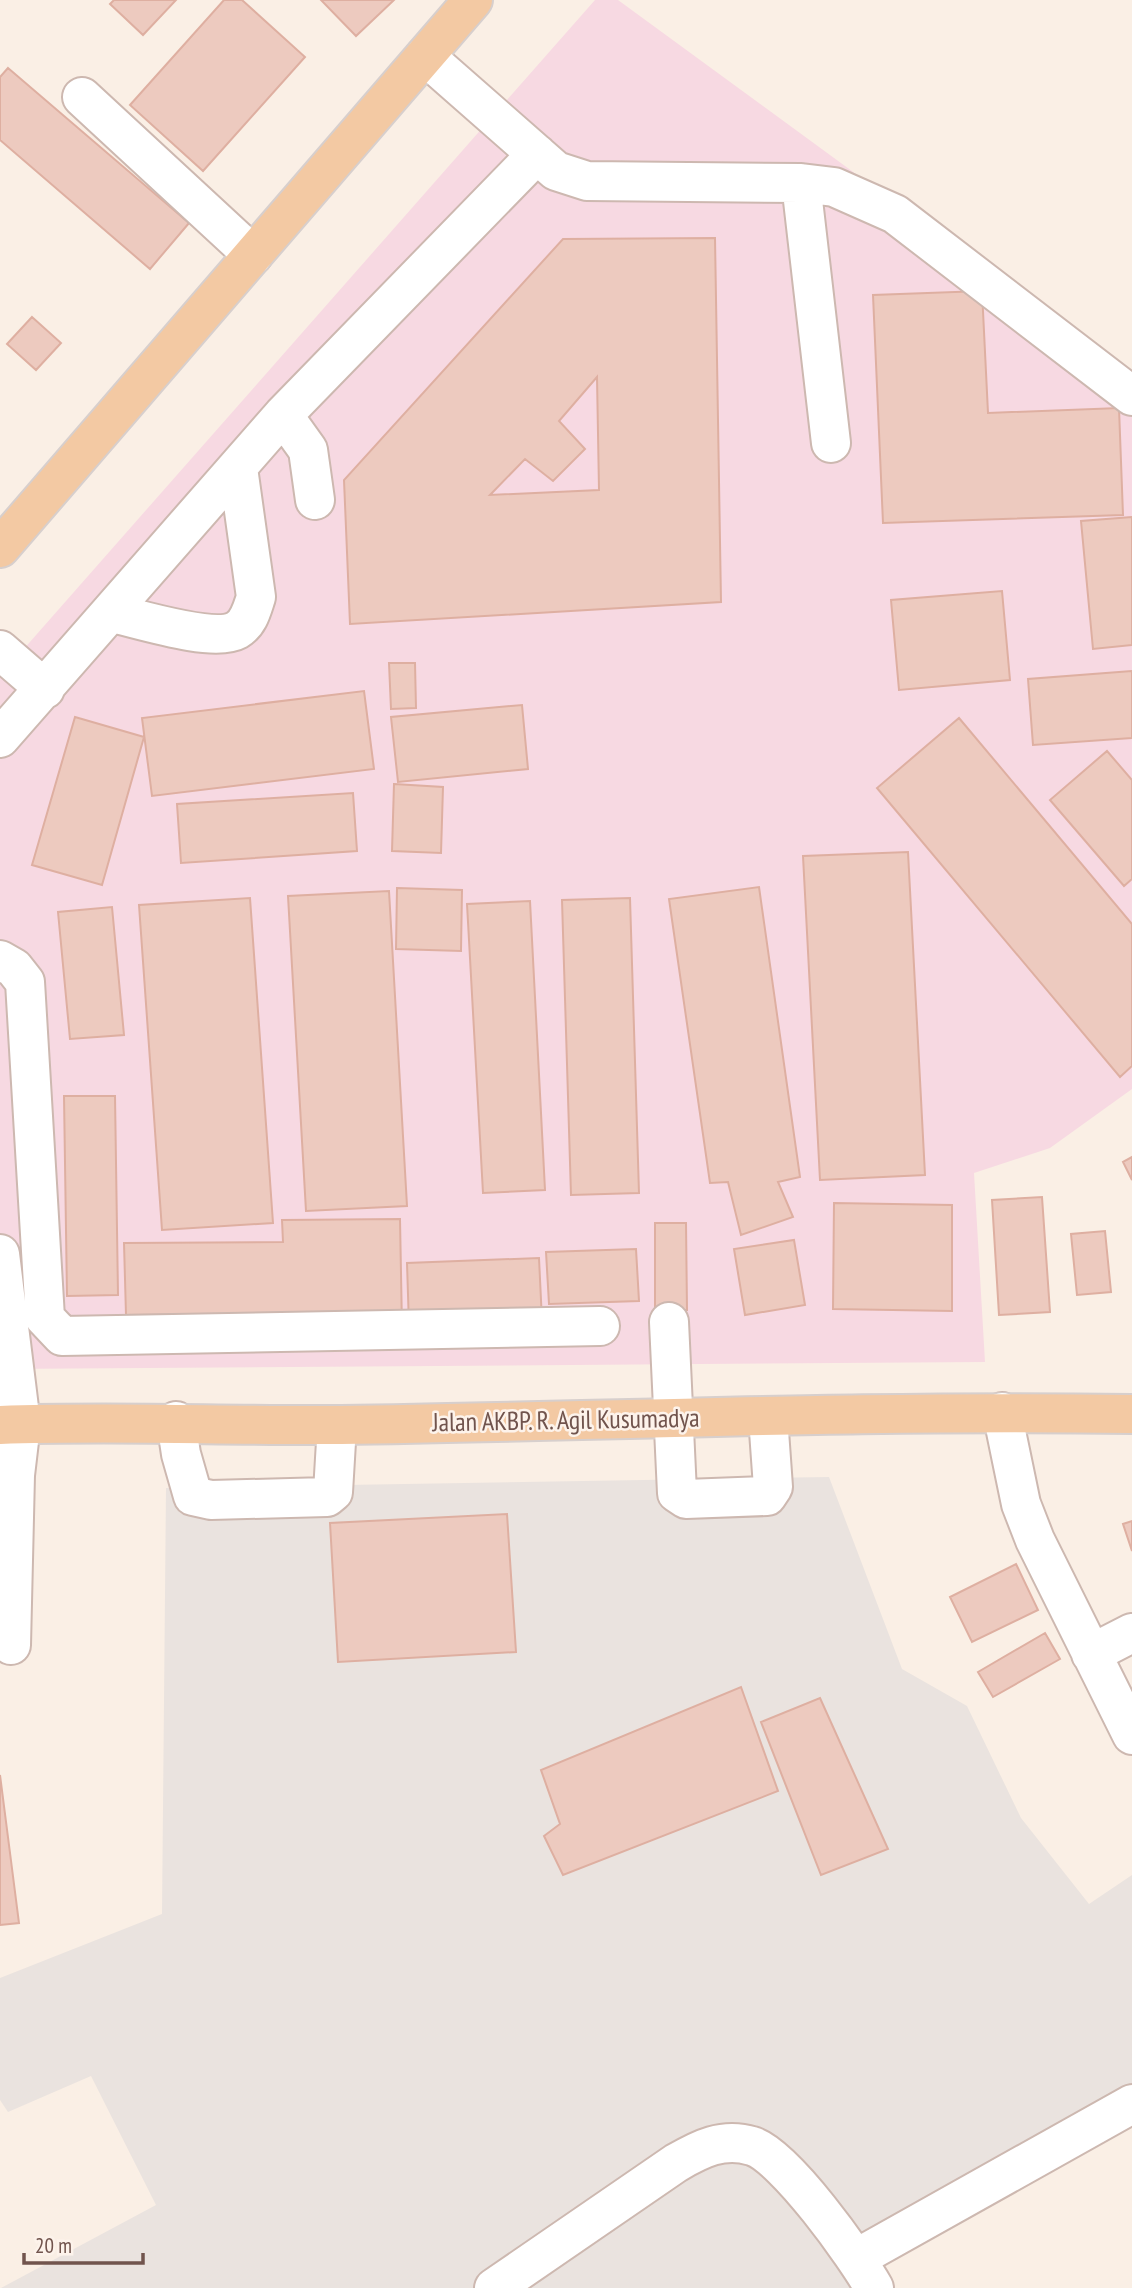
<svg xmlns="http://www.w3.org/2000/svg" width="1132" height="2288" font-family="'PT Sans Narrow',sans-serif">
  <rect width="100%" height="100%" fill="#faefe5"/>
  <path fill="#eae3df" d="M829 1477 902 1669 967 1706 1021 1818 1089 1904 1132 1875V2094L849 2250 869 2288H1L156 2205 91 2076 8 2112 0 2100V1978L162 1914 166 1488Z"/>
  <path fill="#f7d9e2" d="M595 0H618L1132 376V1089L1050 1148 974 1173 985 1362 0 1369V676Z"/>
  <path fill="#edcabf" stroke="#deafa1" stroke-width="2" fill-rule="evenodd" d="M114 0H176L143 35 110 4Z
    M224 0H242L305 57 203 171 130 105Z
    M321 0H394L356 36Z
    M8 68 189 223 150 269 0 140V77Z
    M715 238 721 602 350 624 344 480 563 239ZM597 377 599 490 490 495 525 459 553 481 585 449 559 421Z
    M982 291 988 413 1119 408 1123 515 883 523 873 295Z
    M32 317 61 343 36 370 7 344Z
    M1132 517V645L1093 649 1081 521Z
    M1002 591 1010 680 899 690 891 600Z
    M389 663H415L416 708 391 709Z
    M1132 671V738L1033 745 1028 679Z
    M364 691 374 769 152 796 142 718Z
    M522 705 528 769 398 782 391 717Z
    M75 717 144 737 102 885 32 865Z
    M959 718 1132 924V1066L1120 1077 877 788Z
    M1107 751 1132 780V879L1124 886 1050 800Z
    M394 784 443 787 441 853 392 851Z
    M353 793 357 851 181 863 177 804Z
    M908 852 925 1175 820 1180 803 856Z
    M759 887 800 1177 778 1182 793 1217 741 1235 728 1182 710 1183 669 899Z
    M397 888 462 890 461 951 396 949Z
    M389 891 407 1206 306 1211 288 896Z
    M250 898 273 1223 162 1230 139 905Z
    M630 898 639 1193 571 1195 562 900Z
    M530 901 545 1190 483 1193 467 904Z
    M112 907 124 1035 70 1039 58 912Z
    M64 1096H115L118 1295 67 1296Z
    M1132 1157V1180L1123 1162Z
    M1042 1197 1050 1312 999 1315 992 1200Z
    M834 1203 952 1205V1311L833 1309Z
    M400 1219 402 1327 222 1328V1314L126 1315 124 1243 283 1242 282 1220Z
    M655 1223H686L687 1310H655Z
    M1105 1231 1111 1292 1077 1295 1071 1234Z
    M794 1240 805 1305 745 1315 734 1249Z
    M636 1249 639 1301 549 1304 546 1252Z
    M539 1258 542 1321 409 1326 407 1263Z
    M507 1514 516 1652 338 1662 330 1523Z
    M1132 1521V1551L1123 1524Z
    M1016 1564 1038 1610 972 1642 950 1597Z
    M1045 1633 1060 1659 993 1697 978 1672Z
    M741 1687 778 1791 563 1875 544 1836 560 1824 541 1770Z
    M820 1698 888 1849 821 1875 761 1722Z
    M0 1775 19 1923 0 1925Z"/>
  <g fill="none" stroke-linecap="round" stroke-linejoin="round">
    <defs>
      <path id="minor" d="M425 56 556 171 587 181 801 183 834 187 895 214 1132 396
        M82 97 253 255
        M801 183 831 443
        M283 415 308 450 315 500
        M112 613C139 619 214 643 237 630 249 623 252 609 256 597L238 468
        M0 650 45 689
        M0 738 283 415 537 154
        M0 960 14 968 25 982 45 1318 62 1336 600 1326
        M0 1254 21 1424 15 1475 11 1645
        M669 1322 677 1493 686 1499 767 1496 773 1487 768 1417
        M1002 1412 1021 1504 1035 1540 1132 1735
        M176 1421 181 1454 193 1496 211 1500 327 1497 333 1492 337 1425
        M1091 1654 1132 1633
        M857 2258 1132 2104
        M494 2288 676 2163C700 2149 723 2137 752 2146 784 2155 857 2257 874 2288"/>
      <path id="major" d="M0 548 473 0
        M0 1425C114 1421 227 1426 341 1425 605 1421 868 1410 1132 1414"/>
    </defs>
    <use href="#minor" stroke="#cdb8b0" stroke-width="42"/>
    <use href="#major" stroke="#d7cfcd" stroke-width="42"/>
    <use href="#minor" stroke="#fff" stroke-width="38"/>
    <use href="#major" stroke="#f3c9a3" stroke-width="38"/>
  </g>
  <g text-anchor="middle" stroke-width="5" stroke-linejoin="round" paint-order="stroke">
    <g font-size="26" fill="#71544d" stroke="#fdf3eb">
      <text transform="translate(566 1420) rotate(-1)" y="9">Jalan AKBP. R. Agil Kusumadya</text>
    </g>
  </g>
  <path d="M24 2253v10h119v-10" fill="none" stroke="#71544d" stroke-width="3.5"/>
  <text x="35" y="2253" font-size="21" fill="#71544d" stroke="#fdf3eb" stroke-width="5" paint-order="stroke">20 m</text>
</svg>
